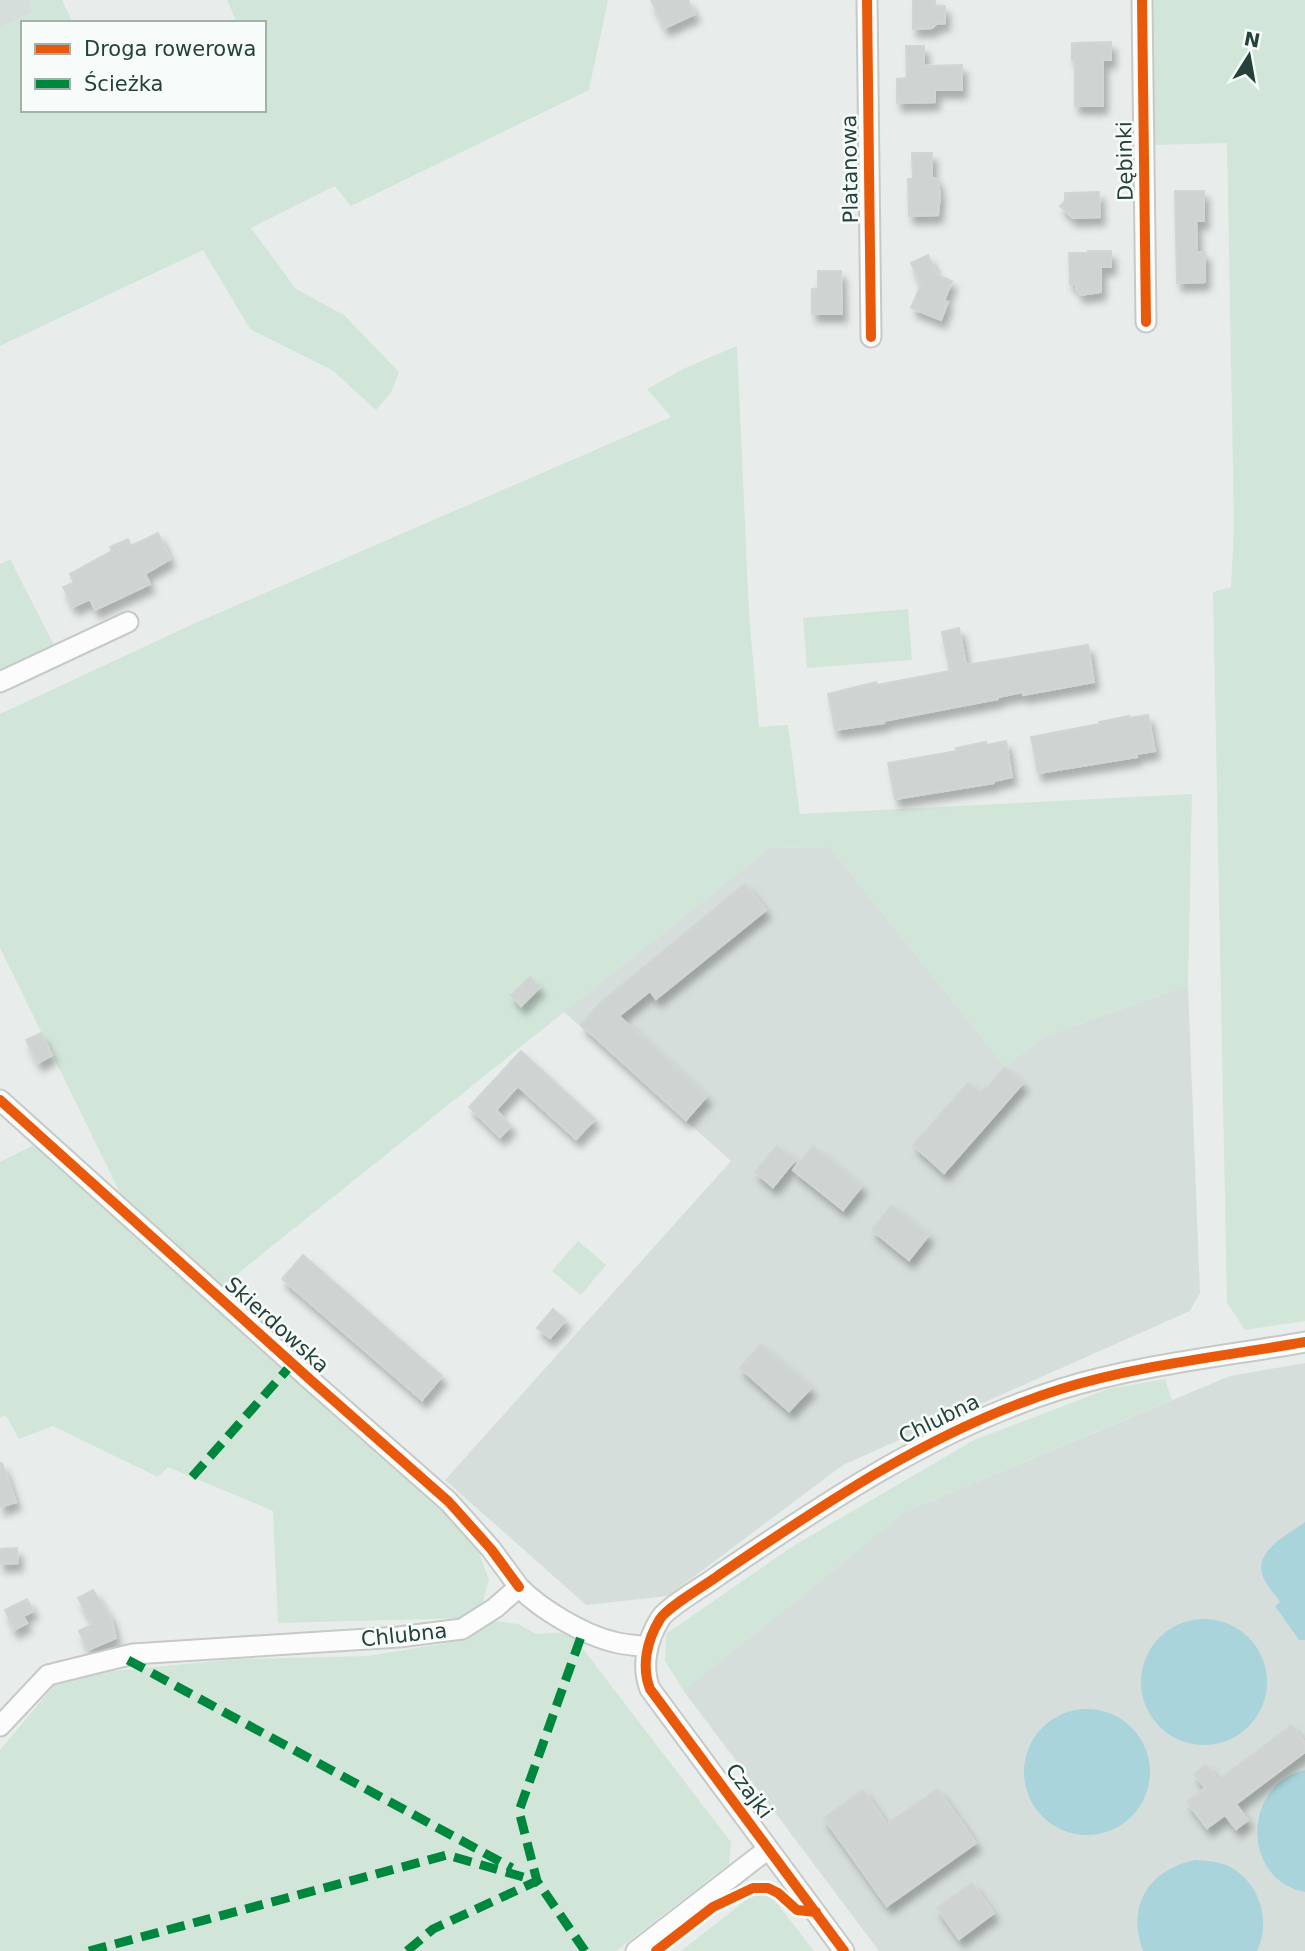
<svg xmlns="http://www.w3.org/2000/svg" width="1305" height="1951" font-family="'DejaVu Sans',sans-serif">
  <defs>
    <filter id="shadow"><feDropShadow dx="4.5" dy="8" stdDeviation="3.5" flood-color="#0004"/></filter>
  </defs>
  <rect width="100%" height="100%" fill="#e8edeb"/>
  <path fill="#d6dedb" d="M0 0H29L34 12 0 28Z
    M830 847 1005 1066 1044 1037 1188 985 1200 1293 1190 1311 843 1465 668 1596 586 1605 445 1480 731 1161 564 1012 769 848Z
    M1305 1363V1951H879L683 1690 802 1596 902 1513 1230 1376Z"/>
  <path fill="#d1e6d8" d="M29 0H62L73 23H23V110H115L117 113 123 110H264V23H237L227 0H608L589 90 351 206 335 186 251 228 296 289 344 315 399 372 391 393 376 410 332 370 250 329 203 250 0 346V28L34 12Z
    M1150 0H1305V1321L1245 1330 1227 1303 1213 592 1231 587 1234 527 1227 143 1153 145Z
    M737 346 749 614 759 727 788 725 800 814 1192 794 1188 985 1044 1037 1005 1066 830 847 769 848 221 1287 125 1203 0 948V714L191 625 671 417 647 389 685 368Z
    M10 559 55 647 0 673V564Z
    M908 609 912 660 807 668 803 618Z
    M36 1144 464 1526 478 1550 489 1580 479 1614 468 1618 278 1623 273 1511 168 1467 158 1477 53 1426 19 1439 6 1416 0 1417V1162Z
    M578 1241 606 1265 581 1295 552 1271Z
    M1165 1379 1172 1400 902 1513 802 1596 683 1690 665 1661 666 1634 793 1546 974 1440 1108 1389Z
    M496 1621 518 1624 536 1634 570 1632 731 1842 729 1864 616 1951H0V1750L62 1676 238 1659 368 1656 452 1642Z
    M755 1893H769L814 1951H681Z"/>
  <path fill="#a9d4db" d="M1305 1522V1640H1299L1275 1606 1280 1602C1275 1594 1265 1584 1262 1574 1255 1550 1289 1534 1305 1522Z
    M1141 1682a63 63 0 1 1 126 0a63 63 0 1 1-126 0Z
    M1024 1772a63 63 0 1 1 126 0a63 63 0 1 1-126 0Z
    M1305 1770V1892C1241 1880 1242 1784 1305 1770Z
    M1195 1860C1207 1861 1217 1861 1228 1866 1259 1881 1272 1920 1257 1951H1143C1126 1905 1149 1870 1195 1860Z"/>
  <path fill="#cfd4d2" stroke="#d1d6d4" stroke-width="2" filter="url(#shadow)" d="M651 0H688L695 14 665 28Z
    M913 0H935V6H945V23L936 24 932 28 913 29Z
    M1111 42V60H1103V106H1075V60H1072V43Z
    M906 46H924V66L962 65V90H935V102L897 103V79L907 78Z
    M912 153H932V178H937L940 195 938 215 909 216 908 179H913Z
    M1175 191H1204V221H1196L1197 253 1205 252V282L1177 283Z
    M1099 192 1100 217 1073 218 1060 206 1065 201V193Z
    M1088 251H1111V267H1101V292L1081 295 1077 290 1076 284H1070L1069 253H1088Z
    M928 255 937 275 952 281 944 301 948 302 941 320 911 308 921 285 911 263Z
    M818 271H841L842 314H812V289L818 288Z
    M158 533 170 559 145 574 150 584 95 610 90 599 73 607 63 587 74 583 70 574 112 551 110 547 128 539 131 546Z
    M959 628 966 665 1088 645 1094 682 1023 695V692L998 697V699L883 721 884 723 835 730 828 694 876 682 877 685 950 671 942 632Z
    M1148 715 1155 751 1136 754 1137 757 1038 773 1031 737 1099 724V722L1129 716V718Z
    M1006 741 1012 777 994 781V783L895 799 888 763 957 751 956 748 986 742 987 745Z
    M745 884 766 910 656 999 650 991 619 1016 707 1096 686 1120 581 1025 600 1003Z
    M530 977 540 987 521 1006 511 995Z
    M41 1033 52 1055 38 1063 26 1040Z
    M521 1051 595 1119 576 1139 518 1086 496 1110 511 1126 500 1137 469 1107Z
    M1005 1067 1023 1083 944 1173 913 1145 968 1083 979 1092 989 1086Z
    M777 1146 795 1160 773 1187 755 1172Z
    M813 1146 862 1186 843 1210 793 1170Z
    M892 1205 929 1235 909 1260 872 1230Z
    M303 1255 442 1376 422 1400 282 1279Z
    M553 1309 566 1320 550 1338 537 1328Z
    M761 1344 811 1388 789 1411 740 1368Z
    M0 1463H2L16 1502 0 1507Z
    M17 1548 18 1563 0 1564V1549Z
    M93 1590 111 1618 116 1638 88 1650 79 1631 93 1624 78 1598Z
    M27 1599 33 1611 23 1616 27 1623 14 1630 5 1610Z
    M1292 1725 1305 1743V1752L1236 1804 1248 1820 1236 1829 1225 1815 1207 1828 1187 1802 1205 1788 1194 1774 1206 1765 1218 1780Z
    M938 1789 976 1843 887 1906 824 1818 863 1790 887 1824Z
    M972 1883 994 1913 959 1939 937 1908Z"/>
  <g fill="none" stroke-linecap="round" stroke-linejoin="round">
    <defs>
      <path id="minor" d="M867 0 871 337
        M1142 0 1146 322
        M0 682 128 622
        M0 1100 314 1383 449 1502 491 1549 519 1587
        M0 1726 48 1675 133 1654 399 1637 462 1629 495 1608 519 1587C540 1609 584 1635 614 1642 625 1645 636 1645 647 1647
        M636 1951 768 1849
        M844 1951 650 1689C641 1666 647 1640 660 1619 667 1607 706 1585 719 1575 826 1502 936 1428 1061 1389 1138 1365 1226 1356 1305 1342"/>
    </defs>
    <use href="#minor" stroke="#c5cac8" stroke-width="23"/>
    <use href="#minor" stroke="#fcfcfc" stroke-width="19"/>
    <path stroke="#00873e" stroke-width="9" stroke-dasharray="18 9" stroke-linecap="butt" d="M192 1477 292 1364
      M128 1660 512 1868
      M89 1951 447 1855 537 1881 519 1811 582 1634
      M407 1951 433 1929 537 1881 585 1951"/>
    <defs>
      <path id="cycleway" d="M867 0 871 337
        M1142 0 1146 322
        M0 1100 314 1383 449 1502 491 1549 519 1587
        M656 1951 713 1907 753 1888H768L778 1893 797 1910 816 1912
        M844 1951 650 1689C641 1666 647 1640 660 1619 667 1607 706 1585 719 1575 826 1502 936 1428 1061 1389 1138 1365 1226 1356 1305 1342"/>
    </defs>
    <use href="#cycleway" stroke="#f7fbf9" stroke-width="15"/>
    <use href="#cycleway" stroke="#e8590c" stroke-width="10"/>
  </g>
  <g text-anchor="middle" stroke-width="5" stroke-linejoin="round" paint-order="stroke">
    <g font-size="21" fill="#24423a" stroke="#f7fbf9">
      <text transform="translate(1125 161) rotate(-91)" y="7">Dębinki</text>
      <text transform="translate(850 169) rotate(-91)" y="7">Platanowa</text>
      <text transform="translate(277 1325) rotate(42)" y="7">Skierdowska</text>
      <text transform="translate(939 1419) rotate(-26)" y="7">Chlubna</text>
      <text transform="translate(404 1635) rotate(-6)" y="7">Chlubna</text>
      <text transform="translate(749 1791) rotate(53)" y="7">Czajki</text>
    </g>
  </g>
  <rect x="21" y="21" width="245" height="91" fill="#f7fbf9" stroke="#a3b1ad" stroke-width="2"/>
  <rect x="35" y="44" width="35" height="10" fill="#e8590c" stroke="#a3b1ad" stroke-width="2"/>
  <text x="84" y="56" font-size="21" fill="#24423a">Droga rowerowa</text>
  <rect x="35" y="79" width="35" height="10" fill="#00873e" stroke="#a3b1ad" stroke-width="2"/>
  <text x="84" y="91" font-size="21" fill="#24423a">Ścieżka</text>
  <g transform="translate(1249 56) rotate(11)" stroke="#f7fbf9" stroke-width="5" paint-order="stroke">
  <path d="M0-5L12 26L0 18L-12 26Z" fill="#24423a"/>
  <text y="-10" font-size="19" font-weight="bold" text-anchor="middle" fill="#24423a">N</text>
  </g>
</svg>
